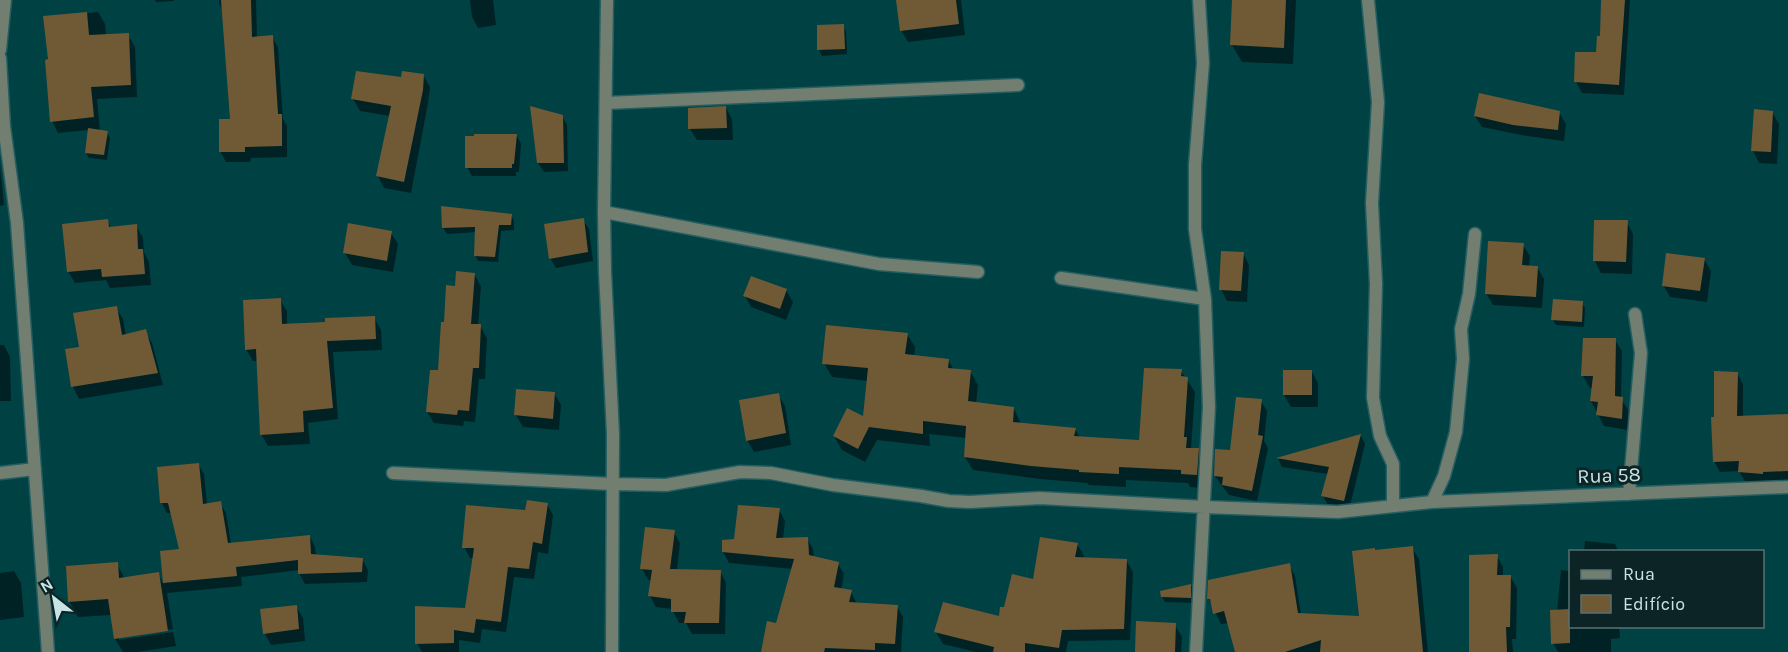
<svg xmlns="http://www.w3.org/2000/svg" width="1788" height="652" font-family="Karla,sans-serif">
  <rect width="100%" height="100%" fill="#004144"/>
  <path fill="#0007" d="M155 0H174V1L156 2Z
    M219 0H256L257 38 272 37 278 47 283 119 287 126V157L251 158 250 162H226L220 151 232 121 224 12 219 4Z
    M470 0H493L496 25 478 28 472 17Z
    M898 0H961L965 35 908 42 901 30Z
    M1234 0H1296L1293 64 1242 62 1232 45Z
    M1602 0H1630L1624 95 1582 93 1576 82 1597 54 1601 37Z
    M98 12 105 24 106 36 128 35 135 47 137 97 97 99 100 131 107 132 110 138 107 160 89 158 86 152 89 130 58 133 52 121 49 61 45 18Z
    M843 26 846 31 847 54 822 56 819 50 818 27Z
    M423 75 430 87 428 103 411 193 384 188 378 176 390 116 360 111 353 99 402 79Z
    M726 108 732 119 733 140H697L690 129Z
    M1559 112 1566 124 1564 141 1521 135 1482 127 1475 116Z
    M1772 112 1779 124 1777 164 1759 163 1753 151Z
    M562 116 567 125 568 171 544 172 538 163Z
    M517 136 521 144 519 172H516V176H472L467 167Z
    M0 164 4 205 0 206Z
    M443 207 511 215 514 221V230L501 231 498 262 478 261 475 255 477 232 447 234 443 228Z
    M583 220 589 229 593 261 556 268 550 258Z
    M107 221 111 228 136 226 143 238 144 252 149 262 151 285 110 288 106 280 75 283 68 271Z
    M1627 222 1633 234 1632 274 1601 273 1595 261Z
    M391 233 398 244 393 272 352 265 345 253Z
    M1523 245 1530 256 1529 267H1537L1544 279 1542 308 1493 305 1486 293Z
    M1243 253 1249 265 1247 302 1227 301 1221 289Z
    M1704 259 1711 271 1707 302 1670 297 1663 285Z
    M474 274 481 286 478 326H480L487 338 485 379H479L475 422 464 421 463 426 434 423 427 412 439 372 445 323 456 287Z
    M786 290 793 302 786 320 751 307 745 296Z
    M280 300 287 311V326L374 318 381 330 382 350 333 352 338 419 308 423 310 444 268 446 261 434 258 361H253L246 349Z
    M1582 303 1585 308 1584 327 1556 325 1553 320Z
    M116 308 123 319 126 336 145 331 152 343 163 385 79 399 73 387 67 350 80 348Z
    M907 334 915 347 914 357 948 360 954 370 970 371 978 385 976 404 1014 409 1021 424 1075 429 1080 438 1140 441 1181 371 1195 392 1191 448 1198 450 1205 463 1204 488 1190 487 1188 483 1126 480V487L1089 485 1087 483 1040 479 973 470 965 457 966 438 929 434 930 446 877 440 865 462 842 450 834 436 864 418 868 381 832 377 824 363Z
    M1615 340 1622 351 1621 399 1629 411 1628 430 1604 426 1591 401 1593 388H1590L1583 376Z
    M0 345H4L10 357 11 401H0Z
    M1312 372 1318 383V407H1291L1284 395Z
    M1737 373 1743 384V417L1788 415V482L1746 483 1739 471 1720 472 1714 461 1715 418Z
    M554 393 561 405 559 430 523 427 516 415Z
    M778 395 785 406 791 445 754 452 747 440Z
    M1261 401 1267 411 1264 441 1268 448 1257 501 1229 495 1215 476 1231 452Z
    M1361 436 1365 444 1349 510 1328 505 1323 496 1328 474 1282 467 1278 459Z
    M198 464 204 474 207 505 220 503 226 513 231 544 310 537 315 547 316 556 362 559 368 570 367 582 305 584 299 573V570L241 577 242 586 167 593 173 629 119 637V640L173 632 176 646 138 652H123L115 639 111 615 78 617 69 601 117 564 125 579 158 574 164 585 161 552 181 550 172 513H167L162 503Z
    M547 504 553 515 548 554 538 552 534 579 514 577 506 632 482 629 480 643 459 640V652H422L417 643 467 610 474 558H470L464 547 527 512Z
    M779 510 785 521 783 539 807 538 813 549 814 558 838 564 844 574 841 590 851 592 857 604 897 606 903 617 901 652H763L778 624 793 569 729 563 723 552 736 541Z
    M674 532 680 543 677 570 720 571 726 583 725 634H692L686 623H679L672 609 656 607 650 596 652 580H648L642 568Z
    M1585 541 1615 544 1619 552H1584Z
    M1077 544 1084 556 1083 559 1126 560 1133 572 1130 640 1068 641 1066 652H976L943 644 936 632 1000 618 1005 609 1034 580Z
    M1412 548 1419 559 1428 652H1236L1229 623 1221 624 1209 599 1289 565 1295 576 1301 615 1360 618 1375 552Z
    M1497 556 1503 567V576H1510L1517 588 1516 639H1512L1513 652H1471Z
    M1561 570 1570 571V626H1619L1620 638 1611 639V652H1558L1553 643 1557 612Z
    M14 571 21 583 24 617 0 620V573Z
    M1191 586 1194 591 1193 603 1165 602 1162 597Z
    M296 606 303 618 305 641 271 645 265 634Z
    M1175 625 1182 637 1181 652H1136Z"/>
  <path fill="#705a36" d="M221 0H251L252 37 273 35 278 114H282V146L245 147V152H219V119H230Z
    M896 0H956L959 24 900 31Z
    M1232 0H1286L1284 48 1230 45Z
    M1601 0H1625L1619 85 1574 82 1575 52H1596L1597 36H1600Z
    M87 12 89 35 129 33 131 85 91 87 94 117 50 122 45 60 48 59 43 16Z
    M844 24 845 49 817 50V25Z
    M356 71 401 77 402 71 424 74 423 90 404 182 376 176 391 106 351 99Z
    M1479 93 1560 111 1558 130 1513 125 1474 116Z
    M530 106 563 115 564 163H537Z
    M726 106 727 128 688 129V108Z
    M1754 109 1773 111 1771 152 1751 151Z
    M88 128 108 131 104 155 85 153Z
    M474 134H517L514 164H512V168H465V136H474Z
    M441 206 512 214 511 225H499L495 257 474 256 475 227 442 228Z
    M584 218 588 252 549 259 544 224Z
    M108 219 109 227 137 224 138 249H143L145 274 102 277 101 269 67 272 62 224Z
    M1594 220H1628L1626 262 1593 261Z
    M348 223 392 231 387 261 343 253Z
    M1488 241 1524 243 1522 265 1538 266 1536 297 1485 294Z
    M1221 251 1244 252 1241 291 1219 290Z
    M1666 253 1705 258 1700 291 1662 286Z
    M456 271 475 273 471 324H481L479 368H473L469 411 458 410 457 415 426 412 430 370H438L441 322H444L446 285 455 286Z
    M751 276 787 289 780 309 743 296Z
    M281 298 282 324 325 322V318L375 316 376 339 327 341 333 408 303 411 304 432 260 435 256 349 245 350 243 300Z
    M1553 299 1583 301 1582 322 1551 320Z
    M117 306 122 335 146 329 158 373 71 387 65 349 79 347 73 313Z
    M826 325 908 333 905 354 949 359 948 368 971 370 968 401 1014 407 1013 422 1076 428 1074 436 1139 440 1144 368 1182 369 1181 376 1188 377 1184 437H1187L1186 448H1199L1197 475 1181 474V470L1119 467V474L1079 472V470L1031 466 964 457 966 426 923 421V434L869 427 858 449 833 436 847 408 863 416 868 368 822 364Z
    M1583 338H1616L1615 396 1623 397 1622 419 1596 415 1598 402 1590 401 1593 376H1581Z
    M1283 370H1312V395H1283Z
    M1714 371 1738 372 1737 416 1788 414V471L1763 472V474L1738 472 1739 461 1713 462 1711 417H1714Z
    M516 389 555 392 553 419 514 415Z
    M779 393 786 433 746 441 739 400Z
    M1236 397 1262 399 1258 435 1263 436 1252 491 1222 485 1223 477 1214 476 1215 449 1230 450Z
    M1361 434 1344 501 1321 496 1329 467 1276 458Z
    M199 463 203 504 221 501 228 543 310 535 311 554 363 558 362 572 298 574V560L236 567 237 576 163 583 160 551 179 549 168 503H160L157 467Z
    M527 500 548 503 542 544 533 542 529 569 508 567 501 622 476 619 474 633 454 630V643L415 644V606L465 608 474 548H462L466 505 525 510Z
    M738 505 780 508 776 538 808 537 809 555 839 562 834 587 852 590 849 602 898 605 895 644 875 643V650L825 648 824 652H761L767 621 776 623 794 559 722 552V540L734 539Z
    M645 527 675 530 670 569 721 570 719 623H684L686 612H671V599L648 596 652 570 640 569Z
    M1040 537 1078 543 1075 557 1127 559 1124 629 1062 630 1059 648 1025 643V652H993L994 647 934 632 943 602 999 616 1000 607H1004L1012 574 1033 579Z
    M1413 546 1423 652H1320L1321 640 1285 652H1235L1224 611 1213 614 1210 599H1207L1208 580 1290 563 1298 613 1359 616 1352 551 1375 548V550Z
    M1498 554 1497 575H1511L1510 627H1506L1507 652H1469V555Z
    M118 562 119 578 159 572 168 631 114 639 108 599 68 602 66 566Z
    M1191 584V598L1161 597 1160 591Z
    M297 605 299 629 263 634 260 609Z
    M1570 609V643L1551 644 1550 610Z
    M1136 621 1176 623 1175 652H1135Z"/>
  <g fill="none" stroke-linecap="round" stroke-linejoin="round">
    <defs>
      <path id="lane" d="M606 103 1018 85"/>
      <path id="street" d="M607 0 604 212 605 272 613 434 612 652
        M1368 0 1378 102 1372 203 1376 284 1373 398 1380 436 1393 464V506
        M0 50 5 0
        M0 58 4 126 17 223 48 652
        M604 212 879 264 978 272
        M1061 278 1205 299
        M0 473 35 469
        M393 473 612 484 666 485 740 472 771 473 833 485 921 496 949 501 970 502 1040 498 1204 507 1338 512 1432 502 1788 487
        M1629 494 1641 353 1635 314
        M1432 502 1444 476 1456 432 1463 359 1461 329 1469 294 1475 234
        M1196 652 1209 407 1205 299 1195 229V165L1203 63 1199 0"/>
    </defs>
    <use href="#lane" stroke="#245e61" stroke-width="15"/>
    <use href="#street" stroke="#245e61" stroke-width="15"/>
    <use href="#lane" stroke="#727e6f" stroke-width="12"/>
    <use href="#street" stroke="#727e6f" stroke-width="12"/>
  </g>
  <g text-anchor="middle" stroke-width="6" stroke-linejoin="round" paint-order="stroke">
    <g font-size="20" fill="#c8e4e5" stroke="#0c2425">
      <text transform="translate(1609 475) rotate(-2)" y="7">Rua 58</text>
    </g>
  </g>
  <rect x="1569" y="550" width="195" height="78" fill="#0c2425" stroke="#577172" stroke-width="1.5"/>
  <rect x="1581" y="570" width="30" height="9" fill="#727e6f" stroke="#577172" stroke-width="1.5"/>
  <text x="1623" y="580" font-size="18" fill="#c8e4e5">Rua</text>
  <rect x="1581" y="595" width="30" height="18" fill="#705a36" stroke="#577172" stroke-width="1.5"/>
  <text x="1623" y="610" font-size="18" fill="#c8e4e5">Edifício</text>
  <g transform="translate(54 598) rotate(329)" stroke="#0c2425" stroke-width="4.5" paint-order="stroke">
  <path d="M0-4.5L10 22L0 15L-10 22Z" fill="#c8e4e5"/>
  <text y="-9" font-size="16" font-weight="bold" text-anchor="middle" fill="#c8e4e5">N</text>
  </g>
</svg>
